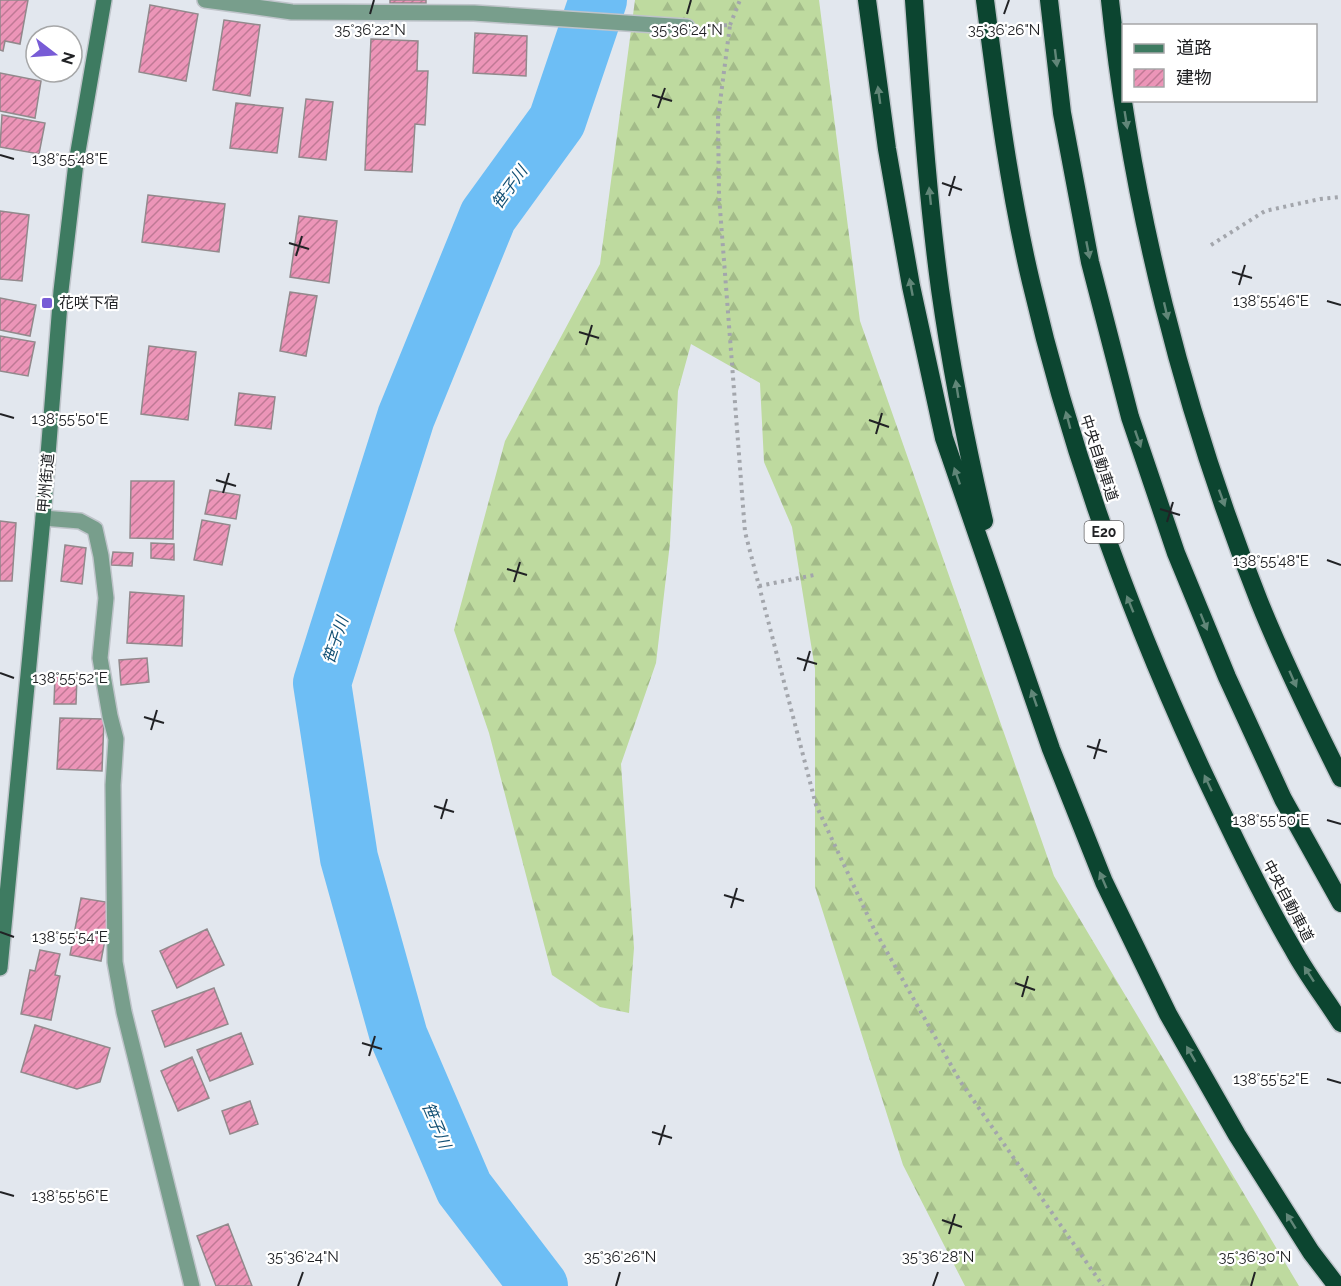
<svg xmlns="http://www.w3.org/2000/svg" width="1341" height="1286" font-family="Raleway,'Noto Sans JP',sans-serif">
  <defs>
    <pattern id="forest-firs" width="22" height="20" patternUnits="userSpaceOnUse" patternTransform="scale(1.5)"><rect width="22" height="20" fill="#beda9f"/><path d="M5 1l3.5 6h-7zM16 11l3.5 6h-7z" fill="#a3bb89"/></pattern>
    <pattern id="building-hatch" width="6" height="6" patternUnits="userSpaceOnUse" patternTransform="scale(1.5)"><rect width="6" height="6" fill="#ec95b8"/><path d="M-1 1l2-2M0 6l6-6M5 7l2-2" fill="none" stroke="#bf7995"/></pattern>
  </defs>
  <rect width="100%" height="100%" fill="#e2e7ee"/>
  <path fill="url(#forest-firs)" d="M635 0H819L860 321 1054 876 1299 1286H965L903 1165 815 887V669L792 527 764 462 760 383 691 344 678 391 670 543 656 663 621 764 634 948 629 1013 600 1007 552 975 489 733 454 630 505 441 600 264Z"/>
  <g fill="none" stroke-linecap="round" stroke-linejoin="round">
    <path stroke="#6dbef5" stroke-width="58" d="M539 1286 464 1188 399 1037 349 858 322 683 406 417 488 216 557 121 598 0"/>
  </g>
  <path fill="url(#building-hatch)" stroke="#92898c" stroke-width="1.5" d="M0 0H28L20 44 5 41 3 51 0 50Z
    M390 0H426V3H390Z
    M150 5 198 14 186 81 139 72Z
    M224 20 260 25 250 96 213 90Z
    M475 33 527 36 526 76 473 73Z
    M371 39 418 41 417 71H428L425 125 415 124 412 172 365 170Z
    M0 73 41 81 35 118 0 111Z
    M306 99 333 102 326 160 299 157Z
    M236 103 283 108 277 153 230 148Z
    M2 115 45 123 39 154 0 147Z
    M148 195 225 204 219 252 142 242Z
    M0 211 29 215 22 281 0 279Z
    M299 216 337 221 329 283 290 277Z
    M290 292 317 296 306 356 280 351Z
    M0 298 36 305 30 336 0 330Z
    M0 336 35 342 28 376 0 371Z
    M149 346 196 352 188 420 141 414Z
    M239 393 275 397 271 429 235 425Z
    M131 481H174L173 539 130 538Z
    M210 490 240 495 236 519 205 514Z
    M202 520 230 525 222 565 194 560Z
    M0 521 16 523 12 581H0Z
    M151 543 174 544V560L151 558Z
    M65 545 86 548 82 584 61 581Z
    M113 552 133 553 132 566 111 565Z
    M130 592 184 596 182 646 127 643Z
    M147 658 149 682 121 685 119 660Z
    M55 676 77 677 76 704H54Z
    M60 718 104 719 102 771 57 769Z
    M81 898 112 903 101 961 70 955Z
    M207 929 224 965 177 988 160 951Z
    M40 950 60 954 55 975 60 976 51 1020 21 1014 30 970 35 971Z
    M214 988 228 1024 165 1047 152 1011Z
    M35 1025 110 1048 100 1082 77 1089 21 1072Z
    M241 1033 253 1064 210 1081 197 1050Z
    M192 1057 209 1098 178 1111 161 1071Z
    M250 1101 258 1124 230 1134 222 1111Z
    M228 1224 252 1286H216L197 1236Z"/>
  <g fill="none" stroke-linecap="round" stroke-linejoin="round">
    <defs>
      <path id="lane" d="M205 0 292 12 474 13 687 27
        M43 518 80 521 95 529 101 556 106 598 100 658 110 716 116 739 113 785 115 962 124 1012 192 1286"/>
      <path id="secondary" d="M0 968 43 518 61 291 76 163 104 0"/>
      <path id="highway" d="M867 0 887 149 911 286 944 438 1051 749 1104 882 1168 1014 1237 1135 1311 1252 1337 1286
        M914 0C921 96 927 193 940 289 951 367 966 444 984 521
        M985 0C997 94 1009 189 1031 282 1070 450 1129 612 1201 768 1230 829 1259 891 1293 949 1307 975 1325 998 1341 1023
        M1049 0 1062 113 1090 262 1130 417 1176 553 1227 677 1283 799 1341 903
        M1110 0C1131 204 1183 410 1259 601 1283 661 1312 720 1341 778"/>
    </defs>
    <use href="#lane" stroke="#bfc4ca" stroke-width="18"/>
    <use href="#secondary" stroke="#bfc4ca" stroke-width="18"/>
    <use href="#highway" stroke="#bfc4ca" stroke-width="21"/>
    <path stroke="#a3a6ac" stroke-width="4" stroke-dasharray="3 4.5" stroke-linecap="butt" d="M730 25 740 0
      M709 26 730 25 718 118 719 196 745 532 816 805 874 929 960 1081 1103 1286
      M1211 245 1265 211 1320 199 1341 197
      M759 586 814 575"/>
    <use href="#lane" stroke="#789e8c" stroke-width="15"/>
    <use href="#secondary" stroke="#3e7b61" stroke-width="15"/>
    <use href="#highway" stroke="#0c4530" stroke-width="18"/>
  </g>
  <defs><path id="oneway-solid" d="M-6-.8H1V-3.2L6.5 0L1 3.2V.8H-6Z" transform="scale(1.5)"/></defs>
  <g fill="#618678">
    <use href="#oneway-solid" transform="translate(1056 58) rotate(83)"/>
    <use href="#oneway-solid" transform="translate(879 95) rotate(-98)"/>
    <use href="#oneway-solid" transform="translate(1126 120) rotate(81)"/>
    <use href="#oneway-solid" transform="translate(930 196) rotate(-96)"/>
    <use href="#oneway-solid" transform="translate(1088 250) rotate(79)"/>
    <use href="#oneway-solid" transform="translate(911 287) rotate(-101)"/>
    <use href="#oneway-solid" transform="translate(1166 311) rotate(77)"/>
    <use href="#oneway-solid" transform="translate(957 389) rotate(-99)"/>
    <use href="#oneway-solid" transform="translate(1068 420) rotate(-105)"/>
    <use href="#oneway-solid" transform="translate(1138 439) rotate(71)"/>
    <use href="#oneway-solid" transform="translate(957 476) rotate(-109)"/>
    <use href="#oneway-solid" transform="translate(1222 498) rotate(70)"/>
    <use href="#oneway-solid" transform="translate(1130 604) rotate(-112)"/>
    <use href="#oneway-solid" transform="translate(1204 622) rotate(68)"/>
    <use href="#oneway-solid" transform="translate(1293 679) rotate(66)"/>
    <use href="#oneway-solid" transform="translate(1034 698) rotate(-109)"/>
    <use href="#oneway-solid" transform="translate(1208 783) rotate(-115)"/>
    <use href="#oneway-solid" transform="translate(1103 880) rotate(-113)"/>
    <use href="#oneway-solid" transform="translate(1309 974) rotate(-123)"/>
    <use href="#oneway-solid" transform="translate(1191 1054) rotate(-120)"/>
    <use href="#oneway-solid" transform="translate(1291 1221) rotate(-122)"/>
  </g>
  <path fill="none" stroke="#212225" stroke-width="2" d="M370 14 374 0M687 14 691 0M1004 14 1009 0M652 95 672 101M658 108 665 88M0 155 14 159M942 183 962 190M949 196 955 176M289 243 309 249M296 256 302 236M1232 272 1252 278M1239 285 1245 265M1327 301 1341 305M579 332 599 338M586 345 592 325M0 414 14 418M869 420 889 427M876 434 882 413M216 480 236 486M223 493 229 473M1160 509 1180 515M1167 522 1173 502M1327 560 1341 565M507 569 527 575M514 582 520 562M797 658 817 664M804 671 810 651M0 673 14 678M144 717 164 723M151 730 157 710M1087 746 1107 752M1094 759 1100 739M434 806 454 812M441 819 447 799M1327 820 1341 824M724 895 744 901M731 908 737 888M0 932 14 937M1015 983 1035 990M1022 997 1028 976M362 1043 382 1049M369 1056 375 1036M1327 1079 1341 1083M652 1132 672 1138M659 1145 665 1125M0 1192 14 1196M942 1220 962 1227M949 1234 955 1214M298 1286 303 1272M616 1286 620 1272M933 1286 938 1272M1251 1286 1255 1272"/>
  <rect fill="#785cd6" stroke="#fff" stroke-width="2" x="41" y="297" width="12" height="12" rx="3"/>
  <g text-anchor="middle" stroke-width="4.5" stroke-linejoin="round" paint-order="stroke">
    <rect fill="#fff" stroke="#646466" stroke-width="1.5" x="1084.5" y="521" width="39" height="22" rx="4.5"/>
    <g font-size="14" font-weight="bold" fill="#212225">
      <text x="1104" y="537">E20</text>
    </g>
    <g font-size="15" fill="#212225" stroke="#fff" text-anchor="start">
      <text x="59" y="308">花咲下宿</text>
    </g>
    <g font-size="15" fill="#212225" stroke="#fff">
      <text transform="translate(1099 458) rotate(72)" y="5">中央自動車道</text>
      <text transform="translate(46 483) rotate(-85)" y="5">甲州街道</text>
      <text transform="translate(1288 901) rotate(62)" y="5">中央自動車道</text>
    </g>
    <g font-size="16" font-style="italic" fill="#125074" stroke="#fff">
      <text transform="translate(509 187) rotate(-54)" y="6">笹子川</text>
      <text transform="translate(335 640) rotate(-72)" y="6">笹子川</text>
      <text transform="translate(437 1125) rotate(67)" y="6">笹子川</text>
    </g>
  </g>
  <g font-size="15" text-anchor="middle" fill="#212225" stroke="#fff" stroke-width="4.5" stroke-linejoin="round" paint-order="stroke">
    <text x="370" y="35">35°36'22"N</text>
    <text x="687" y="35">35°36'24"N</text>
    <text x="1004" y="35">35°36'26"N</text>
    <text x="70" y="164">138°55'48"E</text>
    <text x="1271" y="306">138°55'46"E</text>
    <text x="70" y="424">138°55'50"E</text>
    <text x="1271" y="566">138°55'48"E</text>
    <text x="70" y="683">138°55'52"E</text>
    <text x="1271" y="825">138°55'50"E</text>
    <text x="70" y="942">138°55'54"E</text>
    <text x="1271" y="1084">138°55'52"E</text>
    <text x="70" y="1201">138°55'56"E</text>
    <text x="303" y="1262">35°36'24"N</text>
    <text x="620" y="1262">35°36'26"N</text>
    <text x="938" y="1262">35°36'28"N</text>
    <text x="1255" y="1262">35°36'30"N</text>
  </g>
  <rect x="1122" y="24" width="195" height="78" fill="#ffffff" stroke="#a6a7a8" stroke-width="1.5"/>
  <rect x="1134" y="44" width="30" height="9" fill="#3e7b61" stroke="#a6a7a8" stroke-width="1.5"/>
  <text x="1176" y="54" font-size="18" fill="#212225">道路</text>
  <rect x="1134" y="69" width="30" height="18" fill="url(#building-hatch)" stroke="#a6a7a8" stroke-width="1.5"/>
  <text x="1176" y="84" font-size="18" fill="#212225">建物</text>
  <g transform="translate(54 54) rotate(107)"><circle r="28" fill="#ffffff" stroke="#a6a7a8" stroke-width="1.5"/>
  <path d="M0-4.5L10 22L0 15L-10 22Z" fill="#785cd6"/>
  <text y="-9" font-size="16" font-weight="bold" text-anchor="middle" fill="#212225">N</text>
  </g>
</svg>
